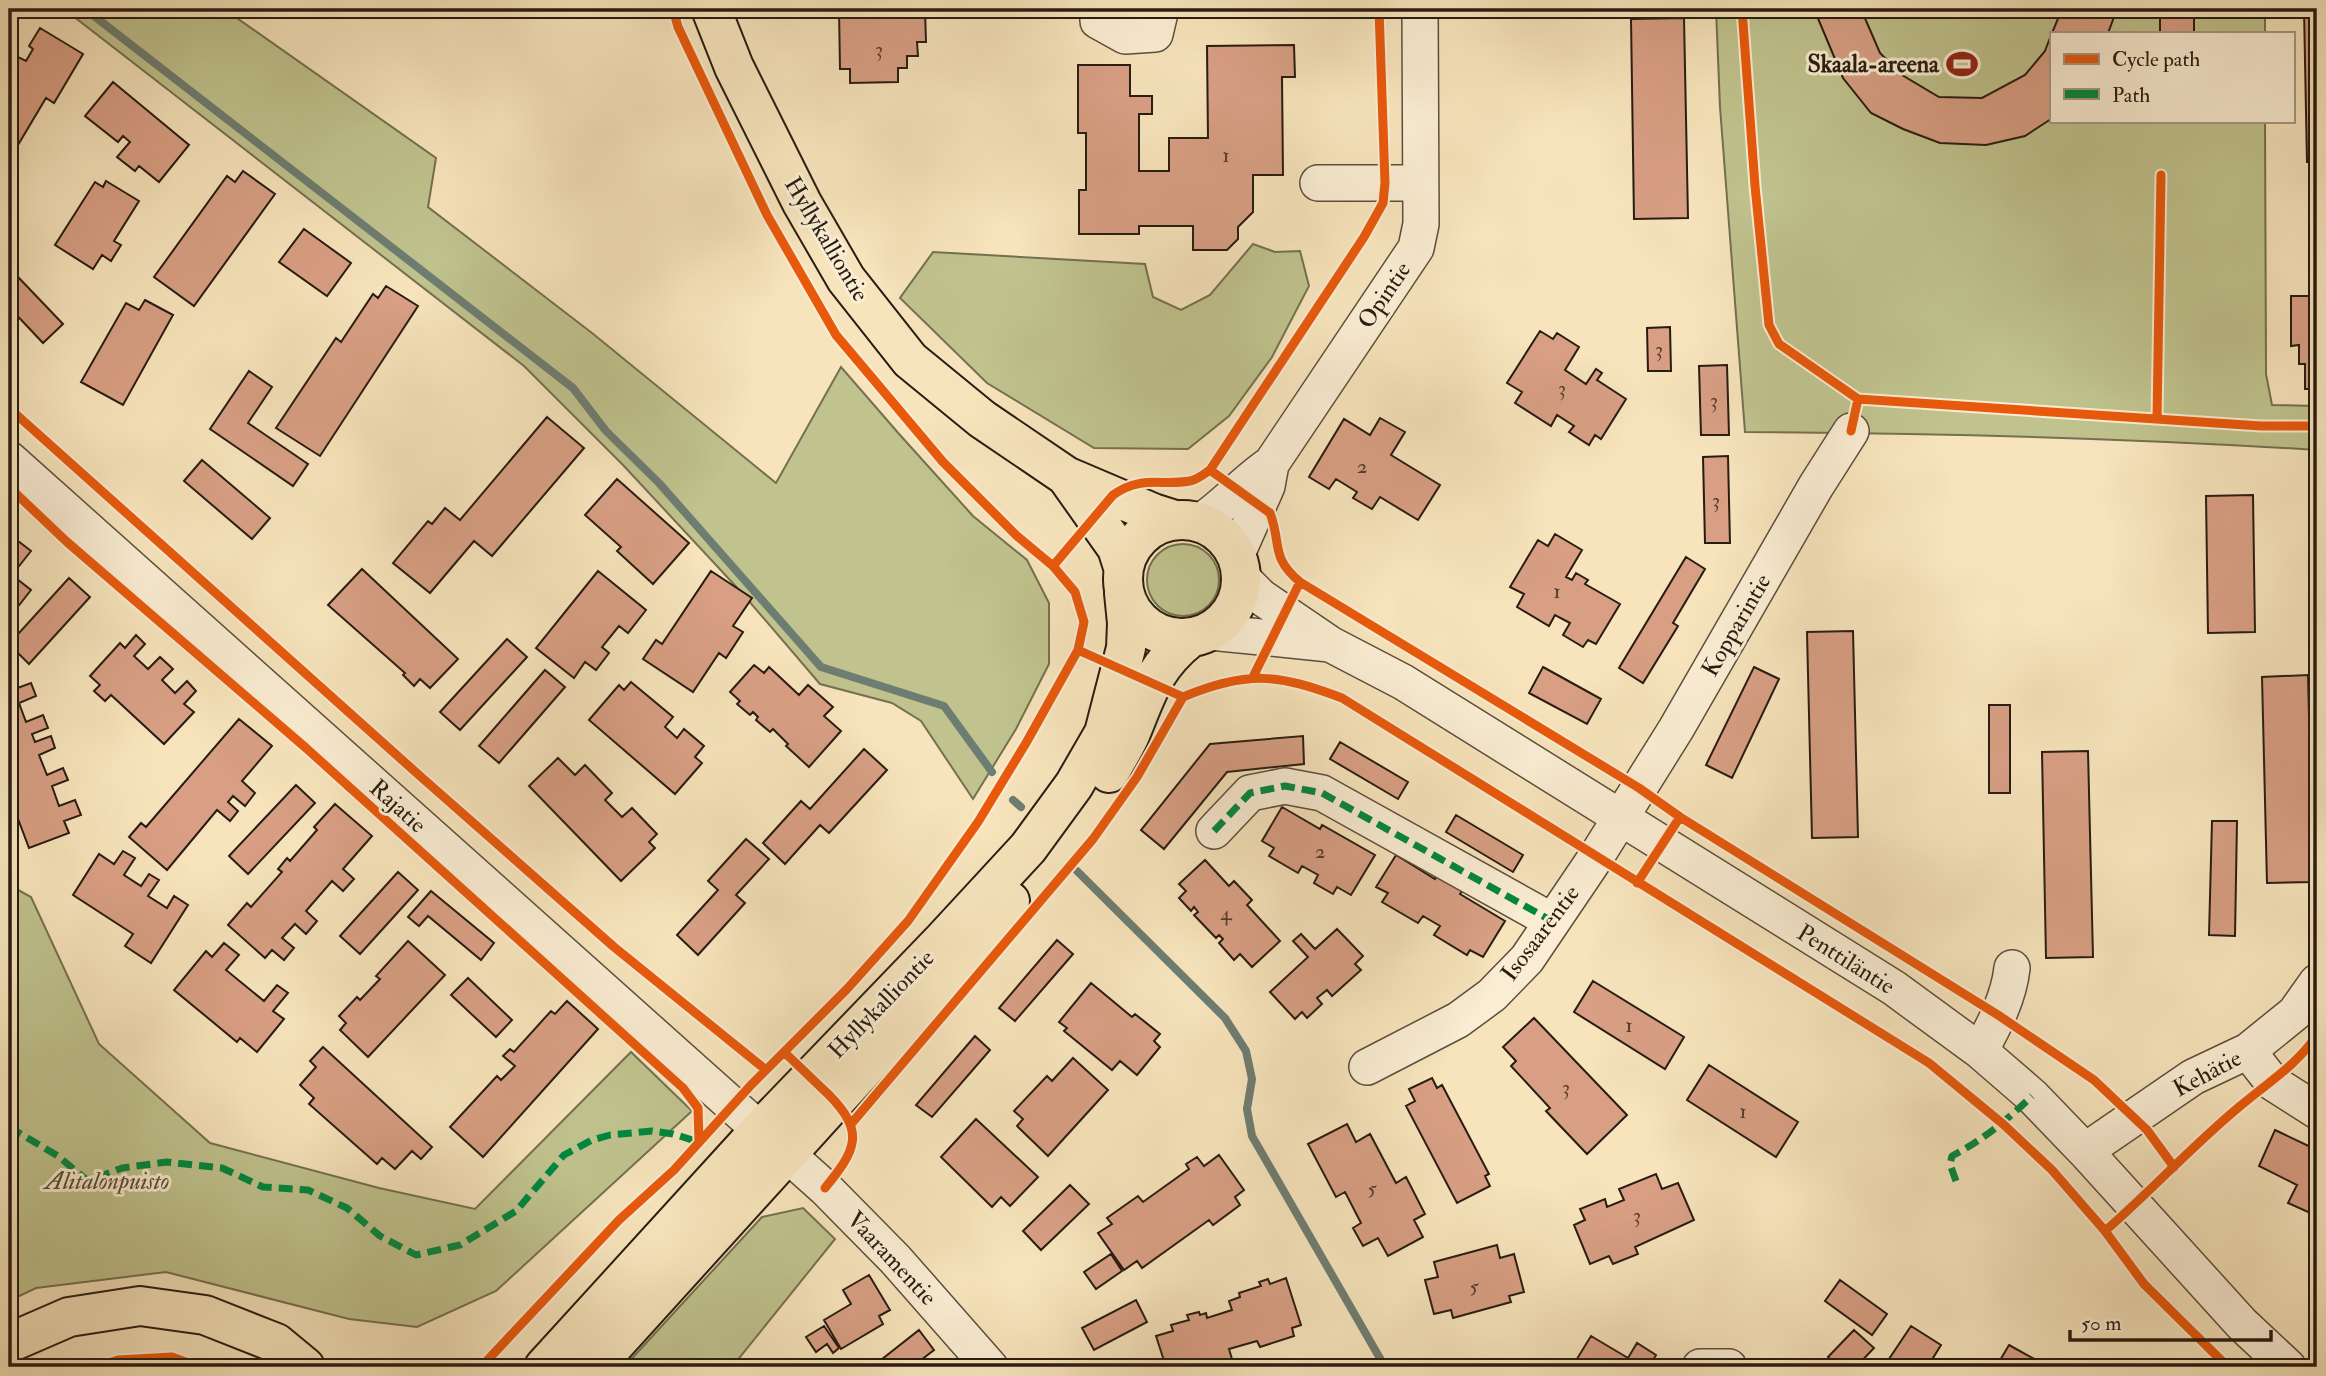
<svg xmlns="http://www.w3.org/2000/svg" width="2326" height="1376" font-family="'IM FELL Double Pica',serif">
  <rect width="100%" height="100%" fill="#f7e4bc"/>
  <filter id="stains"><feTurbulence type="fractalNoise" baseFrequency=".00286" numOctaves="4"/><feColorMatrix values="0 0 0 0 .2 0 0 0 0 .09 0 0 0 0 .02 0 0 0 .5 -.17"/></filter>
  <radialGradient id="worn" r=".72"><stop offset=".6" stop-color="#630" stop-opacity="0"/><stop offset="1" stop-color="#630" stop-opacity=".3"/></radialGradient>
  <path fill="#c0c38e" stroke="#747050" stroke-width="2" d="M64 9H224L436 158 428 207 592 333 776 483 841 367 900 435 973 516 1027 560 1049 603V664L1016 729 973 799 921 721 892 703 820 684 742 593 623 465 524 366Z
    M1716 9H2265V33H2051V121H2265L2266 374 2272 405 2317 406V450C2127 438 1936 433 1745 432L1720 107Z
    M1253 244 1275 252 1300 251 1309 286 1272 357 1229 416 1188 449 1094 448 987 383 900 298 933 252 1145 264 1153 297 1181 310 1210 295Z
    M1147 580a36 36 0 1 1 72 0a36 36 0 1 1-72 0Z
    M9 885 31 897 99 1044 210 1143 379 1188 475 1209 631 1052 692 1111 496 1291 417 1327 349 1319 166 1272 36 1288 9 1301Z
    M803 1208 835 1239 732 1367H624L762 1217Z"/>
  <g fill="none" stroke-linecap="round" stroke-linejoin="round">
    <path stroke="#6e7d72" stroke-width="8" d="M85 9 573 388 606 431 659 483 821 667 944 706 992 772
      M1013 800 1021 807
      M1077 871 1225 1018 1246 1051 1252 1079 1247 1109 1252 1136 1385 1367"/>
  </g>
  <path fill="#d89f84" stroke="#281c11" stroke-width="2" d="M839 9H925L926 42H917L918 56H907V68H898V82L850 83V69H840Z
    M1035 9H1067V17H1035Z
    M1814 9H1861L1880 53 1902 75 1939 97 1982 98 2025 75 2045 51 2051 35V119L2025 136 1986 145 1940 143 1903 129 1871 113 1843 78Z
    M2062 9H2117L2108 33H2052Z
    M2160 9H2194V33H2160Z
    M2304 9H2317V162H2307Z
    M1684 18 1688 218 1634 219 1631 19Z
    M40 28 83 54 54 103 46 98 9 160V72L18 57 26 61 33 49 29 46Z
    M1294 45 1295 77H1282L1283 175H1253V212L1238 227V239L1227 250H1193V226H1139V234H1079V190H1086V133H1078V65H1130V96H1152V114H1139V171H1169V138H1208L1207 46Z
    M113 82 189 145 159 182 139 166 135 171 117 157 130 142 123 136 118 142 85 116Z
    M243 171 275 194 194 306 154 277 227 176 235 182Z
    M106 181 139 201 114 241 121 245 111 261 102 255 93 269 55 245 95 182 103 187Z
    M2310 189H2317V389H2305V364H2299V345L2291 346V296H2311Z
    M304 229 351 263 327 296 279 262Z
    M19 278 63 324 43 343 9 307V288Z
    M386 286 418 306 320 456 276 428 336 338 341 342 373 294 378 298Z
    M145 300 173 315 123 405 81 382 126 303 139 310Z
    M1670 327 1671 371H1648L1647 328Z
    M1540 331 1553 339 1557 333 1579 347 1565 370 1586 384 1596 369 1602 373 1597 380 1626 399 1601 439 1595 435 1589 445 1569 432 1574 426 1557 415 1551 426 1515 403 1522 392 1507 383Z
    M1727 365 1729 435H1701L1699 366Z
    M249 371 272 387 248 423 308 464 293 486 210 429Z
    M547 417 584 448 492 556 474 541 430 593 393 563 428 521 432 524 445 508 460 520Z
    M1380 418 1405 432 1391 455 1440 485 1418 520 1380 497 1372 509 1353 498 1357 492 1336 479 1329 489 1309 477 1344 419 1370 435Z
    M1728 456 1730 543H1705L1703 457Z
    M202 460 270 518 252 539 184 481Z
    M617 479 689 543 653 584 617 551 621 547 585 515Z
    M2253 495 2255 632 2208 633 2206 496Z
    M9 534 31 551 12 575 31 590 9 618Z
    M1555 534 1582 550 1566 577 1572 580 1576 573 1588 580 1585 584 1620 604 1596 644 1588 640 1583 647 1563 635 1570 623 1555 615 1549 626 1517 607 1524 594 1510 587 1538 540 1548 546Z
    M1686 557 1705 569 1673 623 1678 626 1643 683 1619 668Z
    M362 569 458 659 430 688 420 679 414 686 403 675 405 673 328 605Z
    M598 571 646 610 628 633 619 626 602 647 609 653 596 670 585 662 574 678 536 648Z
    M711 571 752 598 733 626 743 632 726 658 719 653 693 692 643 659 656 640 662 644Z
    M2314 575H2317V631H2315Z
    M69 578 90 597 29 664 9 644Z
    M1853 631 1858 837 1812 838 1807 632Z
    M136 635 145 644 134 656 148 669 160 657 173 669 162 680 175 693 187 681 196 691 184 704 194 712 164 744 111 695 105 701 94 691 100 685 90 676 120 643 125 648Z
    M507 639 527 657 460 730 440 712Z
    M754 665 764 673 769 667 799 695 808 685 833 707 824 716 841 731 809 767 786 746 788 744 773 729 770 732 756 720 758 717 753 712 750 715 737 704 740 701 730 692Z
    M1543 667 1601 699 1587 724 1529 693Z
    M1754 667 1779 679 1732 778 1706 765Z
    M545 670 565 687 499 763 479 746Z
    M2308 675 2313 882 2267 883 2262 677Z
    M12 682 15 689 31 683 36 696 19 703 26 722 43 715 48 728 32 734 35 742 51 736 55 748 39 755 47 775 63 768 68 780 52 786 59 806 75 800 81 815 64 821 69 833 29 848 9 795V683Z
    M631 682 673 717 665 727 677 738 684 729 704 746 695 757 702 763 675 794 589 720 619 685 624 690Z
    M1989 705H2010V793H1989Z
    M239 719 272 746 242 781 255 793 245 806 233 796 228 802 238 811 230 821 217 810 167 870 129 837 141 823 146 827Z
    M1303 736 1304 764 1227 772 1164 849 1141 830 1210 744Z
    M1340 742 1408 782 1398 799 1330 759Z
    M864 749 887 770 829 833 820 825 785 864 763 843 801 801 810 809Z
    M2088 751 2093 957 2046 958 2042 752Z
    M558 758 575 775 585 765 612 793 605 800 622 817 632 808 657 834 649 842 655 848 621 881 529 786Z
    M296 785 315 803 248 874 229 856Z
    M335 804 372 836 343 869 354 879 343 891 332 881 306 911 317 921 306 934 295 924 282 938 294 948 284 960 272 950 265 958 228 925 247 903 251 907 282 872 278 869 287 858 290 861 317 830 314 827Z
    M1282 807 1320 829 1322 825 1375 855 1351 895 1337 887 1333 894 1314 883 1318 875 1302 866 1298 873 1269 856 1274 848 1262 841Z
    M1456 815 1523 855 1513 872 1446 832Z
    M2212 821H2237L2235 936 2209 935Z
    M746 839 769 859 736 895 745 903 698 955 677 935 718 890 708 881Z
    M123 851 135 858 124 875 141 886 149 874 159 880 148 896 167 908 174 896 188 905 151 963 125 946 133 934 73 895 99 854 114 864Z
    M1396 855 1435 879 1438 873 1464 888 1460 894 1505 921 1483 957 1470 950 1467 955 1434 935 1440 926 1423 916 1418 923 1382 902 1388 893 1376 887Z
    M1205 860 1229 886 1234 881 1252 900 1247 905 1280 941 1252 967 1240 954 1234 960 1219 943 1223 939 1219 935 1216 938 1194 915 1198 912 1194 907 1191 911 1179 898 1186 891 1179 884Z
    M398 872 418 890 360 954 340 936Z
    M431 891 494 943 481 960 428 916 419 926 408 917Z
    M1337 929 1363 956 1355 964 1361 970 1332 996 1327 990 1317 998 1322 1004 1307 1018 1302 1012 1295 1019 1270 992 1308 957 1293 941 1301 934 1315 949Z
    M1057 940 1073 954 1015 1021 999 1008Z
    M408 941 445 975 368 1057 340 1030 346 1023 339 1016 357 997 360 1000 380 979 376 976Z
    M224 943 239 955 226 970 264 1001 277 985 288 993 273 1011 284 1019 257 1052 240 1038 237 1042 174 990 206 951 212 957Z
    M468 978 512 1020 496 1037 451 995Z
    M1593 981 1684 1037 1665 1069 1574 1012Z
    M1091 983 1132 1017 1135 1014 1160 1034 1154 1041 1160 1047 1137 1075 1120 1061 1112 1070 1064 1031 1067 1028 1059 1022Z
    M567 1001 598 1029 483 1157 450 1127 497 1076 501 1080 515 1066 503 1056 510 1049 514 1052 551 1011 555 1014Z
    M1534 1018 1627 1115 1587 1154 1546 1111 1550 1108 1511 1066 1516 1061 1503 1047Z
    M975 1036 990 1050 932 1117 916 1105Z
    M323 1047 432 1147 421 1159 412 1151 395 1169 382 1158 377 1164 309 1104 314 1098 300 1085 316 1067 310 1061Z
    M1073 1058 1108 1090 1048 1156 1017 1126 1023 1119 1014 1111 1047 1076 1052 1081Z
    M1709 1065 1798 1122 1776 1157 1687 1100Z
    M1432 1078 1437 1088 1442 1085 1489 1174 1485 1176 1490 1186 1457 1203 1406 1106 1415 1101 1409 1089Z
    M976 1119 1038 1177 1010 1206 1001 1197 992 1207 941 1157Z
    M1347 1124 1356 1142 1370 1134 1396 1183 1406 1177 1425 1214 1414 1220 1423 1237 1388 1256 1378 1238 1363 1246 1353 1228 1361 1223 1345 1192 1336 1197 1308 1144Z
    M2275 1130 2317 1150V1216L2288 1203 2297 1185 2259 1166Z
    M1219 1155 1244 1190 1235 1197 1240 1205 1213 1225 1209 1220 1142 1268 1137 1261 1124 1270 1098 1233 1112 1224 1107 1218 1138 1196 1143 1202 1189 1169 1186 1164 1197 1157 1204 1166Z
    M1656 1174 1662 1189 1678 1183 1694 1220 1635 1247 1638 1254 1613 1264 1609 1256 1590 1264 1574 1225 1585 1220 1580 1209 1605 1199 1607 1207 1624 1200 1619 1189Z
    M1070 1185 1089 1204 1041 1250 1023 1231Z
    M1497 1245 1500 1258 1514 1254 1524 1292 1509 1296 1511 1302 1453 1318 1451 1310 1434 1314 1425 1280 1438 1277 1434 1262Z
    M1111 1254 1122 1271 1096 1289 1084 1272Z
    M869 1275 890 1310 879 1316 883 1324 841 1349 824 1320 851 1304 843 1290Z
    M1286 1278 1301 1325 1292 1328 1294 1336 1260 1347 1257 1341 1229 1349 1232 1359 1219 1363 1221 1367H1166L1156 1336 1173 1331 1171 1325 1189 1320 1187 1315 1199 1312 1200 1315 1206 1313 1207 1318 1232 1310 1229 1301 1240 1297 1239 1293 1261 1286 1259 1282 1268 1279 1270 1284Z
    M1840 1280 1887 1314 1872 1335 1825 1301Z
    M1136 1300 1147 1322 1094 1350 1082 1328Z
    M824 1326 839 1348 833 1353 827 1344 816 1352 806 1337Z
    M1911 1326 1941 1345 1933 1358 1945 1365 1943 1367H1895L1887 1362Z
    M919 1330 934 1350 912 1367H872Z
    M1854 1330 1874 1348 1856 1367H1839L1828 1357Z
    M1591 1336 1628 1358 1637 1343 1656 1355 1649 1367H1572Z
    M2009 1345 2038 1361 2035 1367H1996Z"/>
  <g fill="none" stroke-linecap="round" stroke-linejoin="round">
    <defs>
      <path id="minor" d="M1098 9V21L1125 36 1155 34 1159 17
        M1318 183H1420
        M9 459 825 1188 895 1259 990 1367
        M1200 522C1226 505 1245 481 1271 464L1416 248 1421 224 1420 9
        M1237 554 1267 486 1271 464
        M1243 579 1261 597 1330 644 1403 682 1894 988 1980 1051 2032 1096 2085 1151 2242 1324 2288 1367
        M1210 632 1330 644
        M1214 831 1250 793 1285 786 1322 793 1552 921
        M1980 1051C1994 1026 2009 997 2012 968
        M2248 1051 2273 1083 2317 1111
        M1367 1067 1458 1020 1492 995 1527 959 1596 857 1676 729 1816 486 1851 431
        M2085 1151 2193 1077 2248 1051 2295 1013 2317 982
        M1700 1367H1729"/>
      <path id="major" d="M711 9 734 67 802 203 846 279 910 360 982 419 1066 476 1153 513 1175 520
        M1066 476 1117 548 1123 567
        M1123 579a59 59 0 1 1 118 0a59 59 0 1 1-118 0Z
        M1109 773C1116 761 1124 748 1130 735 1147 694 1153 668 1189 639
        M544 1367 760 1130 943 940 1028 848 1074 785 1104 733 1126 648 1127 623 1124 593
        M594 1367 963 960 1010 901"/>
      <path id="highway" d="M9 1343 69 1317 140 1306 205 1315 276 1343 305 1367"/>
    </defs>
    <use href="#minor" stroke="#5c4e3c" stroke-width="38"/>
    <use href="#major" stroke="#281c11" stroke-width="42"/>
    <use href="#highway" stroke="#281c11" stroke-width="42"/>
    <use href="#minor" stroke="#faedd3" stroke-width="35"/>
    <use href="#major" stroke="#f7e4bc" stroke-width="38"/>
    <use href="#highway" stroke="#f7e4bc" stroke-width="38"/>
    <path stroke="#00873e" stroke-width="7" stroke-dasharray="14 7" stroke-linecap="butt" d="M1214 831 1250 793 1285 786 1322 793 1552 921
      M9 1127 58 1156 88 1181 122 1168 167 1162 222 1168 263 1187 308 1190 347 1208 380 1236 416 1255 460 1245 516 1211 564 1155 592 1140 610 1135 652 1131 673 1134 699 1142
      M1956 1181 1950 1164 1952 1156C1983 1140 2007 1120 2032 1096"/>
    <defs>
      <path id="cycleway" d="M1742 9 1755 186 1769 325 1779 344 1858 399 1851 431
        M1858 399 2261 426H2317
        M9 408 420 776 614 947 766 1070
        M2157 419 2161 175
        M1210 470 1270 513C1282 545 1270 557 1300 582L1639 788 1680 817 1637 883
        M9 487 67 542 306 748 683 1088 698 1108 699 1142
        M1053 566 1113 495C1142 475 1160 486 1190 481 1197 480 1204 474 1210 470L1364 237 1383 203 1385 183 1379 9
        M1078 650 1183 697C1248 670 1278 674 1342 698L1929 1063 2003 1124 2052 1170 2105 1231 2144 1284 2228 1367
        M1253 677 1300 582
        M1680 817 1998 1015 2094 1080 2147 1130 2174 1167
        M784 1052C799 1066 813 1080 828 1094 866 1132 856 1150 825 1188
        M851 1124 1093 839 1137 777 1183 697
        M2105 1231C2151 1191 2192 1146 2239 1107 2267 1083 2296 1066 2317 1035
        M97 1367 118 1360 172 1357 199 1367
        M481 1367 619 1220 674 1170 751 1085 847 989 908 921 978 822 1026 743 1078 650 1084 622 1075 592 1053 566 1017 536 943 462 836 335 767 215 678 27 673 9"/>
    </defs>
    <use href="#cycleway" stroke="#faedd3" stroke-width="13"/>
    <use href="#cycleway" stroke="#e8590c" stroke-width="9"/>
  </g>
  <defs>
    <symbol id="stadium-bare" viewBox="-9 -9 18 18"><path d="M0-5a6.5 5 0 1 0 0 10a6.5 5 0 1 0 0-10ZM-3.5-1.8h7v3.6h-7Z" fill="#8f2418" stroke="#faedd3" stroke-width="2.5" paint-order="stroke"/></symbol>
  </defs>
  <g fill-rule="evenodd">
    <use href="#stadium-bare" x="1940" y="42" width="44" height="44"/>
  </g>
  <g text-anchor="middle" stroke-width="6" stroke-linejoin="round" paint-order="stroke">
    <g font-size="21" fill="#543d2e">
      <text x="879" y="56">3</text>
      <text x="1226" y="162">1</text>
      <text x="1659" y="356">3</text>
      <text x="1562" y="395">3</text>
      <text x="1714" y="407">3</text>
      <text x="1362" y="473">2</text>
      <text x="1716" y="507">3</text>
      <text x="1557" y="598">1</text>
      <text x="1320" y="858">2</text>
      <text x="1226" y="920">4</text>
      <text x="1629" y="1032">1</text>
      <text x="1566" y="1094">3</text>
      <text x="1743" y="1118">1</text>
      <text x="1372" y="1195">5</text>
      <text x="1637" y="1222">3</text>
      <text x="1474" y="1293">5</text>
    </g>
    <g font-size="24" font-weight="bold" fill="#281c11" stroke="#faedd3" text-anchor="end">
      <text x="1939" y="72">Skaala-areena</text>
    </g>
    <g font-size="24" fill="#281c11" stroke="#faedd3">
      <text transform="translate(827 239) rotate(59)" y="8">Hyllykalliontie</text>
      <text transform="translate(1384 295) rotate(-56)" y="8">Opintie</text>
      <text transform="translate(1736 625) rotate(-60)" y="8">Kopparintie</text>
      <text transform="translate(398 806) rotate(42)" y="8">Rajatie</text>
      <text transform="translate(1540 933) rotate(-53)" y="8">Isosaarentie</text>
      <text transform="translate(1846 959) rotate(32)" y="8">Penttiläntie</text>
      <text transform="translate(881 1004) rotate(-46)" y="8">Hyllykalliontie</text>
      <text transform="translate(2207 1073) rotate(-28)" y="8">Kehätie</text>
      <text transform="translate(892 1258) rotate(47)" y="8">Vaaramentie</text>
    </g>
    <g font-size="24" font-style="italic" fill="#564e36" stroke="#faedd3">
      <text x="107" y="1189">Alitalonpuisto</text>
    </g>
  </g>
  <rect width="2326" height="1376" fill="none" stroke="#f7e4bc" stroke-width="35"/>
  <rect x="10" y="10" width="2305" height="1355" fill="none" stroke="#281c11" stroke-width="3.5"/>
  <rect x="18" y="18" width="2291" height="1341" fill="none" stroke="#281c11" stroke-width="2"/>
  <rect x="2050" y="32" width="245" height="91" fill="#faedd3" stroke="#a69985" stroke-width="2"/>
  <rect x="2064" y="54" width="35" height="10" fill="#e8590c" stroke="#a69985" stroke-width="2"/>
  <text x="2112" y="66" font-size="21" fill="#281c11">Cycle path</text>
  <rect x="2064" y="89" width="35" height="10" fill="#00873e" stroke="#a69985" stroke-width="2"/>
  <text x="2112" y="102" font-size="21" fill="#281c11">Path</text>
  <path d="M2070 1330v10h201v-10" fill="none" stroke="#281c11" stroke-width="3.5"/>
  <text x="2081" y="1330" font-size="21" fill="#281c11" stroke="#faedd3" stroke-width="5" paint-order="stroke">50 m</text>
  <rect width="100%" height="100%" filter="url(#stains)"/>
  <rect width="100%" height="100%" fill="url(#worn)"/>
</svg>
